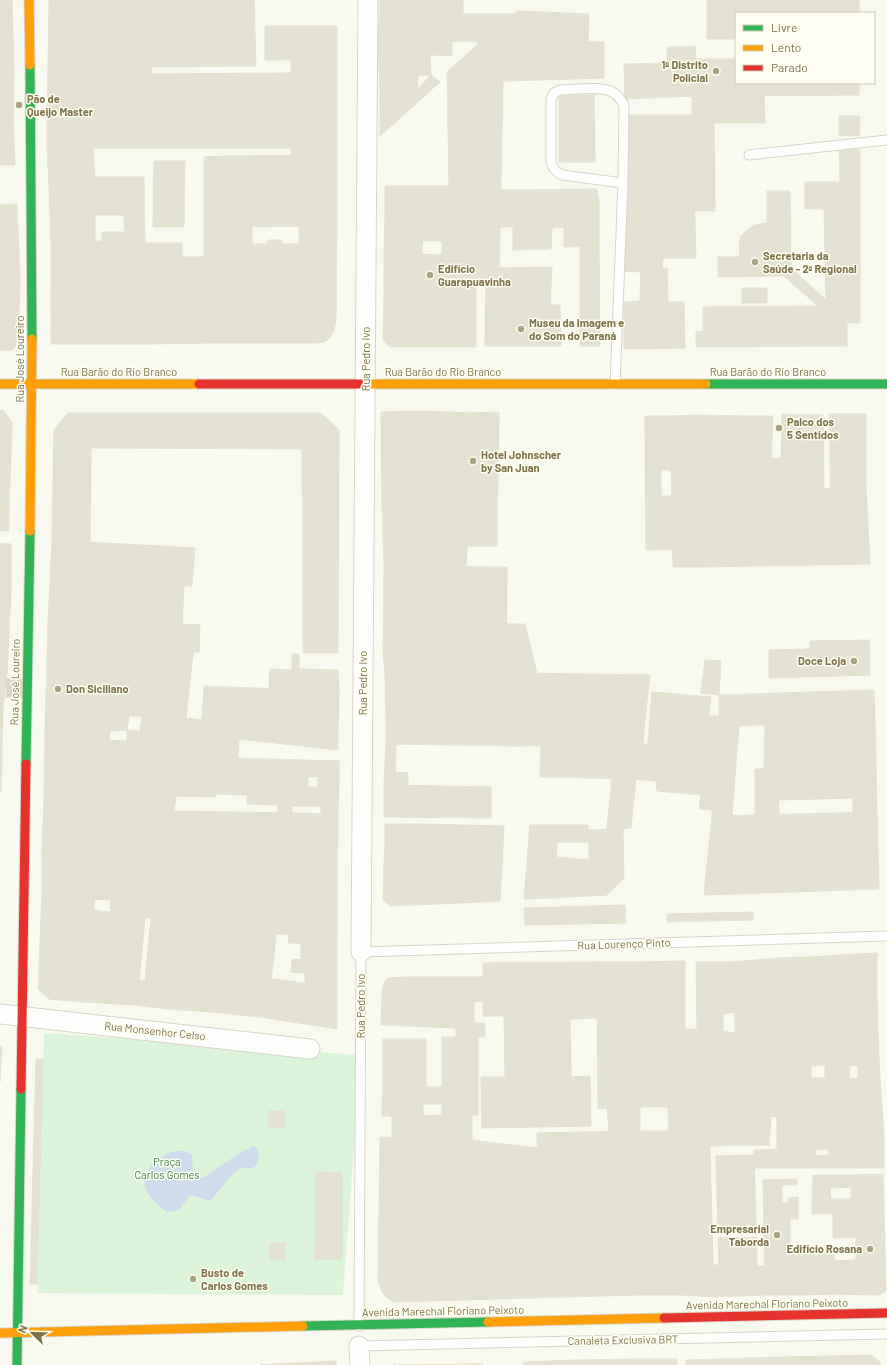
<svg xmlns="http://www.w3.org/2000/svg" width="887" height="1365" font-family="Barlow,sans-serif">
  <rect width="100%" height="100%" fill="#f9faef"/>
  <path fill="#dcf4d9" d="M44 1033 361 1055 343 1295 37 1293Z"/>
  <path fill="#cedced" d="M253 1146 257 1148C260 1155 259 1161 255 1167 250 1169 245 1167 239 1169 230 1174 219 1192 211 1200 202 1201 197 1194 189 1196L179 1210 167 1212C158 1206 148 1197 145 1186 141 1165 175 1141 192 1155 193 1167 190 1177 205 1177L238 1154Z"/>
  <path fill="#e4e2d2" stroke="#e4e1d0" d="M0 0H12L14 70 0 71Z
    M49 0H155V67H48Z
    M155 0H254L256 66 155 67Z
    M380 0H463V14L380 13Z
    M707 0H859V13H736V39H707Z
    M516 11 589 14 588 42 515 41Z
    M380 13 515 14V41L378 42Z
    M265 26H337V59L265 60Z
    M415 41V54L430 55 431 75H418L417 90H380L378 42Z
    M415 41H452V56L415 54Z
    M477 41 604 42V78L477 82Z
    M476 46V186L449 187 447 72Z
    M695 46 696 59 697 96 625 99 624 64 667 63V47Z
    M337 59V155L291 156V60Z
    M696 59H736V83H859V95L697 96Z
    M48 67H151L152 112 47 113Z
    M14 70 13 121 0 120V71Z
    M291 73 292 148H47V113L152 112 151 74Z
    M431 75 440 82 380 136V90H417Z
    M503 81 500 227H476L477 82Z
    M594 95 595 162H559V96Z
    M764 96 765 123H714L715 211H695L692 97Z
    M625 115H692L696 258H676L674 223 623 224Z
    M839 116H860L859 136 839 135Z
    M0 120 13 121 15 165H0Z
    M47 148H93L95 183 49 184Z
    M839 149 860 150V182H840Z
    M337 155V226L228 227V156Z
    M228 156V227H204V157Z
    M154 161H185L184 227H153Z
    M94 177H144L145 243 102 241V232H125L124 215H95Z
    M805 182H860V323H847V346L696 347V332L703 331V307L818 306 784 276 718 277V257H740L739 245 741 236 747 230 755 225 767 223V191H790L791 268 826 300 824 209H805Z
    M95 183V241L51 242 49 184Z
    M385 186H476V213L385 214Z
    M597 189 599 204H564V227L552 228 551 249 513 250V227H500V190Z
    M17 204 20 281H0V205Z
    M564 204H599V246L564 247Z
    M476 213V255H442V241H423V214Z
    M385 214H410V255L384 254Z
    M410 214H423L422 255H410Z
    M674 223 676 258H663L662 268 641 270V272L623 271V224Z
    M252 226V260H204V227Z
    M299 226H337L336 320 334 330 330 338 324 342 315 343H252L251 244H268V240H282V244H299Z
    M476 227H500L499 268 552 267 550 305H560L561 346H485L486 284 476 283Z
    M102 241 124 242 123 273 51 272V242Z
    M124 242 150 243 149 344H124Z
    M150 243H182V257H204V276L150 275Z
    M599 246 600 346H580V247Z
    M384 254 476 255V292L431 290V285H420V293L384 292Z
    M204 260H252V343H205Z
    M667 268 668 302H684L685 348 624 349V302L640 301 641 270Z
    M51 272 123 273 124 344H51Z
    M150 275 204 276 205 343 149 344Z
    M0 281H20L18 341 13 350H0Z
    M420 285H431V290L476 292V347H390L383 340 384 292 420 293Z
    M742 288H767V303H742Z
    M0 410H3L12 422 9 510H0Z
    M413 411 412 508 382 507 381 412Z
    M413 411 448 412 447 509 412 508Z
    M448 412 470 413 499 412 497 546H445Z
    M68 413H321L339 430 338 653H303L302 449 91 448 90 542 52 540 54 430Z
    M782 414 823 415 824 490H781Z
    M829 414H866V448H830Z
    M696 415 700 567H673L670 416Z
    M696 415 747 416 746 491 698 492Z
    M645 416H670L671 470H661V496H672L673 549 646 550Z
    M747 416H773L771 459 781 458V490L746 491Z
    M830 448H866V488L830 489Z
    M866 488 870 564 700 567 698 492Z
    M382 507 447 509 445 546H467L466 567 384 566Z
    M0 509 9 510V531H0Z
    M52 540 195 548 192 586 50 584Z
    M0 543 11 544V589H0Z
    M384 566 507 567 506 651 383 650Z
    M50 584 112 585 110 622 48 620Z
    M112 585 184 586 182 625 110 622Z
    M0 589H11L9 636H0Z
    M48 620 178 624 177 634 168 633V651L194 652 192 663 47 658Z
    M178 624 200 625 199 652 168 651V633L177 634Z
    M506 624H525L537 674 385 673 383 650 506 651Z
    M0 636H9L7 673H0Z
    M869 640 870 675 769 678V650L810 649V641Z
    M292 654H299V669L338 670 339 691 269 688 270 669 292 670Z
    M47 658 192 663 184 737 140 732 142 716H129L127 730 110 731 109 741 45 737Z
    M705 660 721 661 719 695 701 693Z
    M0 673H7L3 708H0Z
    M385 673H515L516 719 386 718Z
    M515 673 650 675 645 719H516Z
    M204 686 339 691 338 733 202 719Z
    M874 690 875 722 719 726V695Z
    M652 692 711 697 705 749 648 744Z
    M0 708H3L2 742H0Z
    M708 716H719L713 810 699 809 701 795 657 791 656 781 636 779 643 744 705 749Z
    M185 718 338 733V750L239 739 238 758 339 761V777L179 774Z
    M386 718 516 719V746L386 744Z
    M516 719H645L643 744 516 746Z
    M875 722 877 812H853V798L779 800 778 769H764L765 725Z
    M719 726H739L732 815 712 816Z
    M127 730 184 737 174 811 44 801 45 737 127 741Z
    M0 742H2V766H0Z
    M386 744H396L395 772 408 773V785H384Z
    M643 744 636 779 540 777 541 745Z
    M0 766H2L1 792H0Z
    M755 769H778L779 814 755 815Z
    M179 774 248 776 247 795 216 794V797L176 796Z
    M248 776 308 777V787H318V777H339L338 814H321V806H292V813H278V805L247 804Z
    M612 778 636 779 631 828 607 829Z
    M384 785 491 787V818L384 817Z
    M44 801 120 807 115 852 42 849Z
    M120 807 174 811 292 813 291 858 114 863Z
    M877 812 879 889 704 895 712 816Z
    M292 813 338 814 337 944 288 943 289 934H277L279 909 291 908Z
    M385 824H416V847H385Z
    M416 824 504 826 502 866 441 863H384L385 847H416Z
    M530 825H558L554 898 524 899Z
    M558 825H588L589 842H557Z
    M623 829 624 878 607 895 589 896V830Z
    M42 849 115 852 111 900 42 896Z
    M556 857 589 860V896L554 898Z
    M291 858V908L151 918 110 913 114 863Z
    M384 863H441L439 904 391 906 383 900Z
    M441 863 502 866 500 901 439 904Z
    M42 896 95 900 83 1002 49 999 38 989Z
    M625 905 626 923 525 925 524 908Z
    M279 909 267 1018 213 1012 221 913Z
    M94 910 145 917 137 1005 83 1002Z
    M753 912 754 920 667 922V914Z
    M221 913 213 1012 166 1009 174 916Z
    M174 916 166 1009 137 1005 139 981H145L151 918Z
    M301 943 337 944V1029L267 1018 272 979 305 983V973L291 972 292 959 301 960Z
    M877 953V1000H811L809 957Z
    M809 957 812 1034H775L776 958Z
    M776 958 775 1034 735 1032 734 962Z
    M685 961V1107H639L640 962Z
    M597 962H640V1131L609 1132 607 1108 598 1109Z
    M597 962V1018L570 1019 571 1077 590 1076 591 1126 482 1128 481 1077H505L504 1016H483V963Z
    M696 962H734L735 1012 723 1014V1031L697 1029Z
    M407 977H482L483 1001 474 1002V1023H485V1037H456V1028L381 1025 382 994 383 986 386 980 389 978Z
    M811 1000H877L878 1034H812Z
    M686 1029 757 1034V1116L709 1114 686 1115Z
    M757 1034H878L880 1079 858 1078V1065L850 1066 849 1079 825 1078V1065L811 1066V1078L757 1077Z
    M442 1037H478V1115H442V1104H423V1116H382L383 1039H426V1087H442Z
    M0 1045 2 1048 0 1082Z
    M36 1059 43 1060 37 1284H30Z
    M757 1077 880 1079 883 1119 757 1116Z
    M668 1107H685L686 1115 709 1114 714 1297 682 1295 680 1131H669Z
    M269 1111H284V1127H269Z
    M709 1114 771 1116 769 1145 710 1146Z
    M472 1115V1140L392 1137V1116Z
    M777 1116 832 1118 833 1149 777 1150Z
    M832 1118 883 1119 884 1148 833 1149Z
    M636 1131 637 1262 539 1264 537 1133Z
    M636 1131H680L682 1295H638Z
    M380 1137 428 1139V1164H420V1211H379Z
    M428 1139 472 1140 537 1148 539 1264 422 1267 420 1164H428Z
    M884 1148V1168H754V1150L815 1149V1156L829 1155V1149Z
    M754 1155 756 1230 718 1231 716 1156Z
    M316 1172 342 1173V1259H315Z
    M883 1174 884 1212H853L851 1199 852 1175Z
    M813 1175H852L851 1187 830 1188 831 1199H851L853 1212 812 1214Z
    M797 1179V1185H782V1203H788V1198L798 1197V1219H790V1251H798L800 1295H765L763 1180Z
    M379 1211H420L422 1267 637 1262 638 1295 393 1302 383 1294 378 1281Z
    M853 1212H884L886 1290 883 1293 877 1295 835 1294 834 1261 856 1260V1237L833 1238V1213Z
    M757 1237V1266H765V1295L714 1297V1265H719L718 1238Z
    M270 1243H285V1260H270Z
    M834 1249 835 1294 800 1295 798 1251Z
    M871 1355 881 1363V1365H833V1356Z
    M833 1356V1365H782L781 1357Z
    M781 1357 782 1365H686V1360Z
    M634 1359V1365H575V1360Z
    M634 1359H660V1365H634Z
    M660 1359H677V1365H660Z
    M575 1360V1365H523V1362Z
    M336 1361V1365H260Z
    M483 1364V1365H393Z"/>
  <g fill="none" stroke-linecap="round" stroke-linejoin="round">
    <path stroke="#dad8c6" stroke-width="19" stroke-dasharray="19 10" stroke-linecap="butt" d="M6 688H27"/>
    <defs>
      <path id="lane" d="M749 155 887 140
        M615 384 623 183 624 105C621 100 619 96 614 93 603 85 574 90 560 90L554 93 551 99V162C553 169 556 172 562 175L623 183
        M359 1326 361 952 887 936
        M359 1343V1346L887 1334"/>
      <path id="street" d="M361 952 368 0
        M0 1014 310 1049
        M359 1346 360 1365"/>
      <path id="fast" d="M30 65 32 339
        M706 384H887
        M26 764 30 531
        M303 1326 488 1322
        M17 1365 21 1089"/>
      <path id="slow" d="M29 0 30 65
        M0 384H199
        M364 384H706
        M30 531 32 339
        M488 1322 664 1318
        M0 1333 303 1326"/>
      <path id="jam" d="M199 384H364
        M21 1089 26 764
        M664 1318 887 1313"/>
    </defs>
    <use href="#lane" stroke="#d7d5c8" stroke-width="11"/>
    <use href="#street" stroke="#d7d5c8" stroke-width="21"/>
    <use href="#fast" stroke="#d9d7c9" stroke-width="11"/>
    <use href="#slow" stroke="#d9d7c9" stroke-width="11"/>
    <use href="#jam" stroke="#d9d7c9" stroke-width="11"/>
    <use href="#lane" stroke="#fefefd" stroke-width="9"/>
    <use href="#street" stroke="#fefefd" stroke-width="19"/>
    <use href="#fast" stroke="#30b455" stroke-width="9"/>
    <use href="#slow" stroke="#ff9f0a" stroke-width="9"/>
    <use href="#jam" stroke="#e5322d" stroke-width="9"/>
  </g>
  <g fill="#a9a283" stroke="#fefff2" stroke-width="1.5">
    <circle cx="716" cy="71" r="4"/>
    <circle cx="19" cy="105" r="4"/>
    <circle cx="755" cy="262" r="4"/>
    <circle cx="430" cy="275" r="4"/>
    <circle cx="521" cy="329" r="4"/>
    <circle cx="779" cy="428" r="4"/>
    <circle cx="473" cy="461" r="4"/>
    <circle cx="854" cy="661" r="4"/>
    <circle cx="58" cy="689" r="4"/>
    <circle cx="777" cy="1235" r="4"/>
    <circle cx="870" cy="1249" r="4"/>
    <circle cx="193" cy="1279" r="4"/>
  </g>
  <g text-anchor="middle" stroke-width="3" stroke-linejoin="round" paint-order="stroke">
    <g font-size="11" font-weight="bold" fill="#7e7349" stroke="#fefff2" text-anchor="start">
      <text x="708" y="69" text-anchor="end">1º Distrito<tspan x="708" dy="13">Policial</tspan></text>
      <text x="27" y="103">Pão de<tspan x="27" dy="13">Queijo Master</tspan></text>
      <text x="763" y="260">Secretaria da<tspan x="763" dy="13">Saúde - 2ª Regional</tspan></text>
      <text x="438" y="273">Edifício<tspan x="438" dy="13">Guarapuavinha</tspan></text>
      <text x="529" y="327">Museu da Imagem e<tspan x="529" dy="13">do Som do Paraná</tspan></text>
      <text x="787" y="426">Palco dos<tspan x="787" dy="13">5 Sentidos</tspan></text>
      <text x="481" y="459">Hotel Johnscher<tspan x="481" dy="13">by San Juan</tspan></text>
      <text x="846" y="665" text-anchor="end">Doce Loja</text>
      <text x="66" y="693">Don Siciliano</text>
      <text x="769" y="1233" text-anchor="end">Empresarial<tspan x="769" dy="13">Taborda</tspan></text>
      <text x="862" y="1253" text-anchor="end">Edifício Rosana</text>
      <text x="201" y="1277">Busto de<tspan x="201" dy="13">Carlos Gomes</tspan></text>
    </g>
    <g font-size="11" fill="#7e7349" stroke="#fefff2">
      <text transform="translate(20 359) rotate(-90)" y="4">Rua José Loureiro</text>
      <text transform="translate(366 359) rotate(-90)" y="4">Rua Pedro Ivo</text>
      <text x="119" y="376">Rua Barão do Rio Branco</text>
      <text x="443" y="376">Rua Barão do Rio Branco</text>
      <text x="768" y="376">Rua Barão do Rio Branco</text>
      <text transform="translate(15 682) rotate(-89)" y="4">Rua José Loureiro</text>
      <text transform="translate(363 683) rotate(-90)" y="4">Rua Pedro Ivo</text>
      <text transform="translate(624 944) rotate(-2)" y="4">Rua Lourenço Pinto</text>
      <text transform="translate(361 1006) rotate(-90)" y="4">Rua Pedro Ivo</text>
      <text transform="translate(155 1031) rotate(6)" y="4">Rua Monsenhor Celso</text>
      <text transform="translate(767 1304) rotate(-1)" y="4">Avenida Marechal Floriano Peixoto</text>
      <text transform="translate(443 1311) rotate(-1)" y="4">Avenida Marechal Floriano Peixoto</text>
      <text transform="translate(623 1340) rotate(-1)" y="4">Canaleta Exclusiva BRT</text>
    </g>
    <g font-size="11" fill="#3c7f46" stroke="#fefff2">
      <text x="167" y="1166">Praça<tspan x="167" dy="13">Carlos Gomes</tspan></text>
    </g>
  </g>
  <rect x="735" y="12" width="140" height="72" fill="#fefff2" stroke="#cbc7ae"/>
  <rect x="743" y="25" width="20" height="6" fill="#30b455" stroke="#cbc7ae"/>
  <text x="771" y="32" font-size="12" fill="#7e7349">Livre</text>
  <rect x="743" y="45" width="20" height="6" fill="#ff9f0a" stroke="#cbc7ae"/>
  <text x="771" y="52" font-size="12" fill="#7e7349">Lento</text>
  <rect x="743" y="65" width="20" height="6" fill="#e5322d" stroke="#cbc7ae"/>
  <text x="771" y="72" font-size="12" fill="#7e7349">Parado</text>
  <g transform="translate(32 1333) rotate(293)" stroke="#fefff2" stroke-width="3" paint-order="stroke">
  <path d="M0-3L7 15L0 10L-7 15Z" fill="#7e7349"/>
  <text y="-6" font-size="11" font-weight="bold" text-anchor="middle" fill="#7e7349">N</text>
  </g>
</svg>
